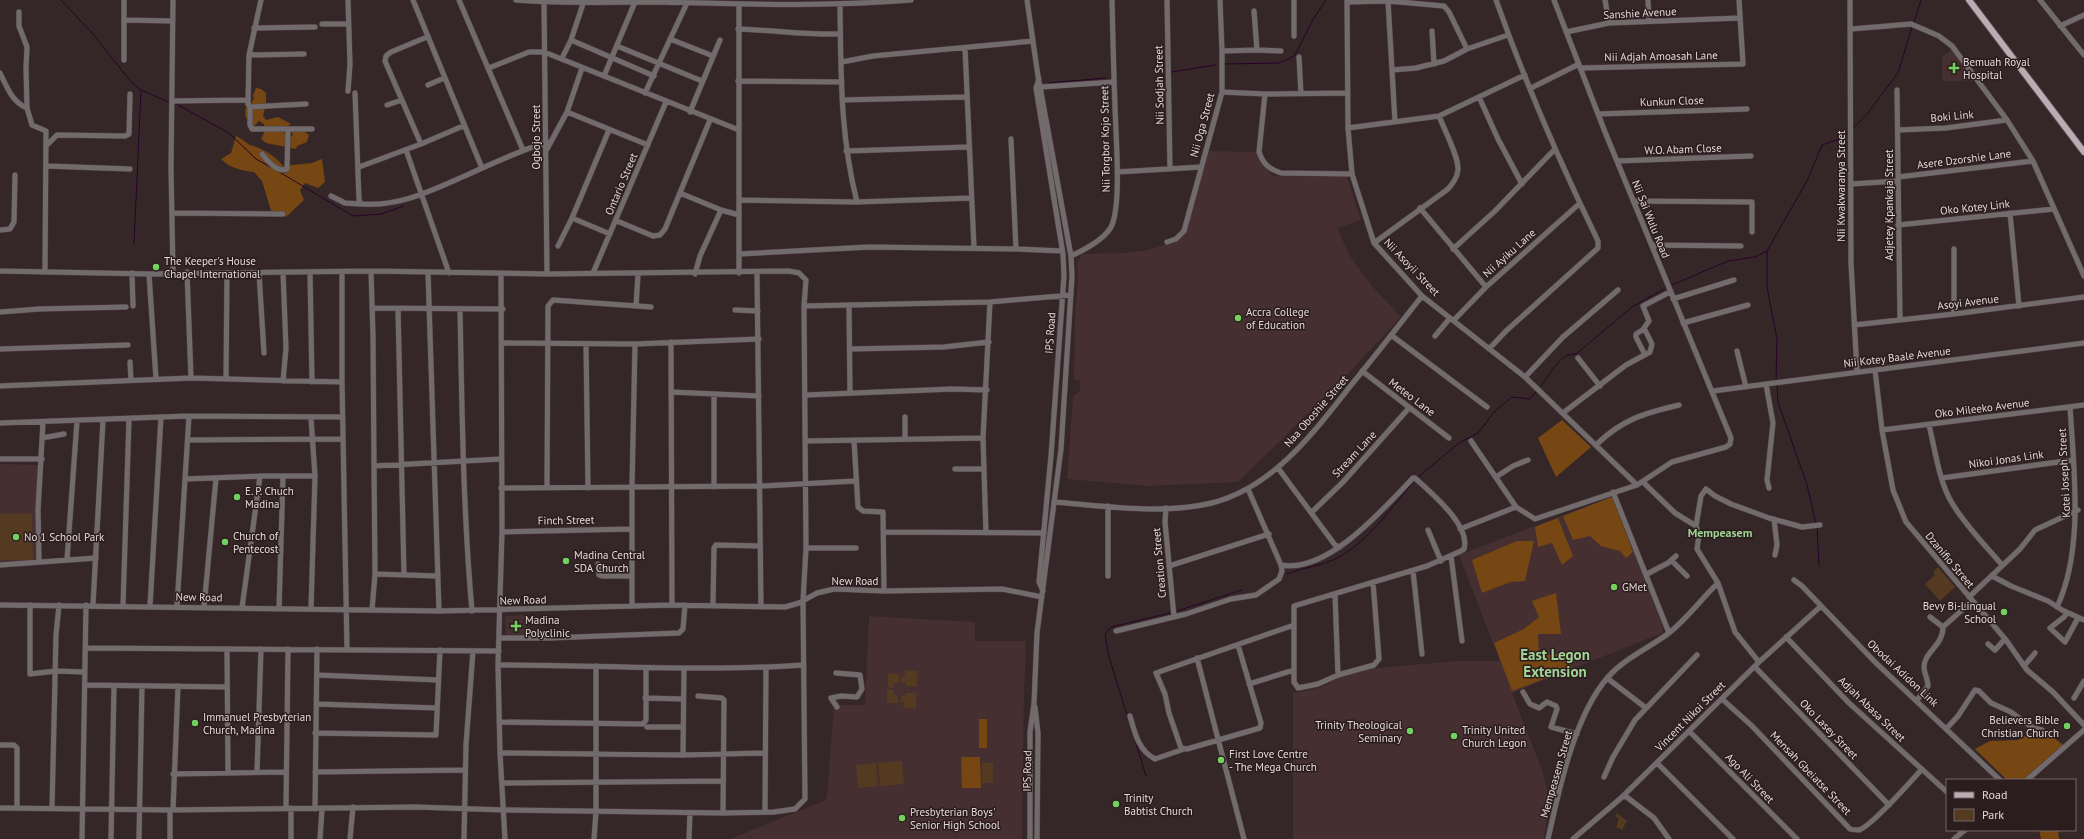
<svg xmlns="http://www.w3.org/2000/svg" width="2084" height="839" font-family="'PT Sans',sans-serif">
  <rect width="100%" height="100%" fill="#352627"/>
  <path fill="#452f31" d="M1952 50 1974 81H1942V56Z
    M1207 151 1256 152 1259 161 1273 176 1347 177 1361 220 1337 228 1350 256 1371 285 1401 317 1339 383 1238 482 1149 486 1067 479 1073 396 1080 391V381L1074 379 1075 312 1078 281 1077 263 1082 254 1127 253 1148 250 1177 241 1183 236Z
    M0 464 38 465 36 560 0 563Z
    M1613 496 1663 628 1662 633 1512 693 1544 775 1549 802 1544 839H1293V693L1323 687 1345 674 1376 668 1458 661H1500L1459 555Z
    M526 615 527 636 506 637 505 616Z
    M869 616 975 622V641H1026L1024 692 1022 839H730L824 801 827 797 834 705H865Z"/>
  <path fill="#543a20" d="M32 513 33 560H0V514Z
    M1938 567 1955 587 1940 601 1925 584 1935 575 1933 572Z
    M905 670 917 671V687L906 686V683H901L902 676H905Z
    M888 674H899V683H894V688L888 687Z
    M887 690H894V695H898V703H887Z
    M905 693H916V709L903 708 904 702H900L901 696H905Z
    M902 761 904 784 880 786 878 763Z
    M876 763 878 786 858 788 856 765Z
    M982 763H993V783H982Z
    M1617 813 1627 821 1622 830 1616 827 1619 819 1615 816Z"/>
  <path fill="#764713" d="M256 88 261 89 266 93V104L263 116 266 120 278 117 291 124 284 129V133L291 137 293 135 290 130 304 131 309 135 307 142 297 146 296 149 266 143 261 139 265 131 264 124 259 121 253 127C246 120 244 116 246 107L250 106 254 98 253 96Z
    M236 136C241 138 246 143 250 145 264 149 274 155 283 166L312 163 322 159 325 182 318 188 305 183 300 190 304 200 286 217 272 214 262 181 254 172C242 171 230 168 221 159L231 153Z
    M1562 420 1591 447 1556 477 1538 438Z
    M1612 497 1633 552 1626 558 1620 551 1601 546 1590 536 1573 540 1563 516Z
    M1558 518 1573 556 1562 565 1552 543 1538 547 1535 527Z
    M1517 541H1534L1525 581 1510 582 1482 593 1472 560Z
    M1556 593 1561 634H1538L1539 655 1557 654 1565 651 1572 668 1512 691 1494 643 1524 629 1539 617 1532 601Z
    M979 719H987V748H979Z
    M2035 731 2047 732 2063 745 2023 780H2007L1975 749 1990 741 2018 740Z
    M961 757H980L981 788H962Z
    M2039 830H2058L2059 839H2041Z"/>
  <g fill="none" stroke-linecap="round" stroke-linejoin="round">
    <path stroke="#27012c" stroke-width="1" d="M61 0 93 34 131 82 141 90 169 102
      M1914 22 1921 0
      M1225 64 1279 63 1289 59 1295 55 1312 21 1326 0
      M1172 72 1215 65
      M1048 83 1106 78
      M178 105 229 133 256 159 274 169
      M1853 128 1867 114 1898 73 1912 27
      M276 170 353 216 381 214 404 206
      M134 244 141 90
      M1672 285 1728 261 1755 257 1767 251
      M1776 380 1777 339 1767 287V251L1808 179 1822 145 1843 138 1848 133
      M1777 385 1778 402 1807 485 1816 524
      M1541 386C1549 375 1561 352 1576 354L1632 307 1664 289
      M1417 478 1459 443 1478 433 1495 411 1512 397 1530 399 1536 392
      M1817 527 1819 566
      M1287 574C1304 567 1323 566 1339 557 1370 540 1392 506 1415 480
      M1177 611 1242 590
      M1127 715 1109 657 1105 634 1111 627 1170 613
      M1134 737 1146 776"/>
    <defs>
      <path id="minor" d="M124 0V60
        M261 0 249 55 248 104 250 107 306 104
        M348 0 350 64 348 91
        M413 0 482 168
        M459 0 523 150
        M516 0C563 4 609 2 656 2 741 4 826 7 911 0
        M1027 0 1038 76 1071 256 1072 276 1061 449 1037 633 1034 704 1030 732V839
        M1167 0 1170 169
        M1347 0 1348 128 1352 174 1374 243 1422 296 1525 377 1637 485
        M1605 0 1609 23
        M1648 0 1649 21
        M1850 0 1851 263 1857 372
        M2040 0 2084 55
        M544 1 547 274
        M1388 1 1395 122
        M1348 2 1388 1 1444 6 1449 12 1467 49
        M739 4V273
        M840 5C841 73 840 135 857 202
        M19 12V26L27 47 26 68 27 108 32 125 46 131 45 271
        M124 20 173 21
        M322 24H348
        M2060 26 2084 15
        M254 28 315 27
        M738 29C772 30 806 35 840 34
        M1851 29 1911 24 1939 36 1952 46 2007 120 2033 161 2084 276
        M1432 31 1434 64
        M1566 32 1609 23 1740 18
        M1294 36V0
        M670 39 713 56
        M571 40 654 76
        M617 46 702 81
        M965 48 974 248
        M1257 50 1281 51
        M1222 51 1257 50 1254 11
        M249 55 304 54
        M1299 57 1301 94
        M562 58 571 40 583 4
        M842 62 873 56 1033 41
        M489 68 529 52H544L739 130
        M1580 68 1743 64 1739 0
        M1392 70 1416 68 1444 61 1467 49 1508 35
        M0 73C7 87 12 102 27 108
        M604 76 635 2
        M1039 79 1036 88 1063 254 1064 276 1051 456 1039 582 1043 591
        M738 81 842 82
        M428 85 444 78
        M1041 87 1114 82
        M1531 88 1579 64
        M1897 90 1900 320
        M1222 92 1265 94 1348 93
        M355 93 359 200 361 204C400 207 432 190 467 175 493 163 519 151 547 142
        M645 93 687 3
        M1265 94 1259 152C1263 164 1269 169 1281 173L1352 174
        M1479 97 1498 139 1522 184
        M842 100 966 97
        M172 101 247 100
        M387 105 402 100
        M250 107V125L252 129H312
        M567 112 648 145
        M690 112 720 40
        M1598 114 1747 109
        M1348 128 1439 116 1525 75
        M1898 130 1946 128 2007 120
        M1011 139 1016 249
        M421 144 385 61 386 56 391 52 427 37
        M46 146 57 135 125 136 129 134 130 94
        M547 149 567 112 582 68
        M406 150 449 273
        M846 151 968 147
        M262 154C267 161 278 173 287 169L288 129
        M1617 161 1751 156
        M47 166 130 169
        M359 167 421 144 463 126
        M1117 172 1201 167
        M1898 177 2033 161
        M1851 184 1898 181
        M680 193 721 210 700 256 695 274
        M331 196 345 203 361 204
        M739 200 857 202 971 198
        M1633 201 1752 202V232
        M1420 208 1486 287
        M721 210 739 215
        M172 213 283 214
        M2010 213 2019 306
        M572 218 610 234
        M617 221 653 236 660 235 665 229 710 120
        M1898 225 2054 209
        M0 230 10 229 14 222 15 175
        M1167 242 1176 239 1184 231 1222 92V51L1220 0
        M1374 243 1448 189C1453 183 1457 178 1458 170 1459 157 1444 129 1439 116
        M1652 245 1741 246
        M558 246 572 218 609 130
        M1453 249 1495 211 1555 149
        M739 254 869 247 1016 249 1062 251
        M1071 256C1084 250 1106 239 1112 225 1120 205 1117 154 1116 131 1114 87 1113 44 1112 0
        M0 271 149 274 371 271 547 274 789 271 799 273 806 280 804 306 806 548 803 601 805 799 795 809 774 812 723 813 504 810 416 807 170 810 0 808
        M371 271 373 336 374 466 375 574 372 610
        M173 272 171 168 173 0
        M187 272 191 378
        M310 272 312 382
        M342 272V382L347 649
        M428 272 439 611
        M757 272 761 607
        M132 273 133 306
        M259 273 264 353
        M501 273 502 532 498 665 500 753 505 839
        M593 273 666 102
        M149 274 156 379
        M1673 299 1734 280
        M636 306 638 274
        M804 306 990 302 1071 295
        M849 306 850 393
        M372 308 503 309
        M398 309 404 575
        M460 309C462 410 463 510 472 611
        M735 310 758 311
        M0 312 39 309 126 307
        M1954 314V249
        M1454 320 1486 287 1579 204
        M1683 323 1748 305
        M1854 325 1954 314 2084 297
        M1644 329 1636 334V337L1645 355
        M1391 335 1487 407
        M1435 336 1450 318
        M671 342 672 605
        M502 343 635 344 759 339
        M586 344 588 488
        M0 349 128 345
        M850 349 944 347 989 342
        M1489 349 1506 331 1598 248V241C1560 163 1525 82 1496 0
        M1737 351 1746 387
        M1578 358 1600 386
        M130 362 131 380
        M1875 370 1882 430 1893 490 1906 522 2006 640 2027 670 2053 692 2084 725
        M1362 371 1449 438
        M1525 377 1563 337 1618 290
        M226 379 227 273
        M283 381 286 348 283 272
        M1766 384 1773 423 1767 480 1769 488
        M0 386 191 378 342 382
        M1713 391 2084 343
        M671 392 759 396
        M806 395 952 389 987 390
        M1563 413 1626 365 1650 352 1652 344 1644 328 1649 321 1643 306 1670 292
        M905 417V439
        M0 423 189 416 343 417
        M1929 425C1935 449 1939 482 1952 503 1965 525 1985 545 2002 565
        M1882 430 2084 405
        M42 438 64 434
        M188 440 343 439
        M854 440 858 507 863 511 883 512 884 591
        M805 441 983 438
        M1471 441 1516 507 1535 519 1637 485 1672 462 1726 447 1730 444 1731 438 1605 132 1554 0
        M1597 444C1623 419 1645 413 1679 405
        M0 459H42
        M374 466 501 459
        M1278 468 1335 545 1340 547
        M955 469H984
        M1496 477 1513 466 1528 460
        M1942 478 2073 460
        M185 479 260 476H315
        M1643 482 1675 513 1696 526 1699 535 1697 549 1718 583 1735 632 1759 662
        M714 487V394
        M501 488 760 486 856 481
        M547 488 548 306 553 300 651 307
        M1613 492 1669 633
        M1055 502C1105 506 1161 515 1212 503 1274 487 1314 432 1352 384 1376 355 1399 325 1422 296
        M1108 506V576
        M1166 508 1165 522 1174 617
        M1312 512 1343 482 1409 408
        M1774 519 1777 545 1775 555
        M1696 526 1701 496 1706 489 1715 496 1731 504 1769 518 1802 527 1820 525
        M1460 529 1516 507
        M1428 530 1441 561
        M502 532 632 529
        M884 532 1044 533
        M986 533 983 438 990 302
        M806 548H856
        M1451 556 1462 641
        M67 560 77 421
        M39 561 38 510 43 422
        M1672 561 1687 576
        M598 564 599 575 602 576H632
        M0 565 96 558
        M1281 565C1328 574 1384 508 1413 478H1415C1430 492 1471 525 1464 549L1461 551 1427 566 1294 606V682L1298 688 1318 684 1338 675 1374 665 1379 659 1373 582
        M1169 566 1269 534
        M1413 571 1422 654
        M375 574 438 576
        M1647 574 1668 563 1676 556
        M1992 576 2011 586 2048 601 2062 610 2084 620
        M1794 580 1802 586 1875 662 2000 780
        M1335 594 1338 675
        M1969 597 2020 549 2035 530 2078 510
        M0 605 439 611 672 605 785 607 799 603 817 593 834 589 884 591 1002 589 1042 597
        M30 605V674L56 671 85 672
        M93 605 103 420
        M123 606 129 419
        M150 606 161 417
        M177 606 189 416
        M632 606V487L635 344
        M713 606 714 548 716 545 760 546
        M204 607 216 478
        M2057 607C2084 549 2074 471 2070 407
        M242 608 260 476
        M279 609 283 476
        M311 609 315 476 311 418
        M2067 613 2064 617 2050 628 2065 642 2078 618
        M1943 627 1972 601
        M1116 631 1186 614 1231 599 1256 595 1279 579 1282 571 1281 565 1248 489
        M1786 637 1849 703 1947 792
        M499 638H550L679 633 683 629 685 605
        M1988 644 1995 650 2005 639
        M1238 645 1261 723 1260 728 1187 749 1181 748 1169 713 1165 694 1156 673 1294 625
        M85 648 499 651
        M227 649 228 773
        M1197 658 1244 839
        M498 665C600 665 702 672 804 665
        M2024 666 2035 653
        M1755 667 1889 805
        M836 673 860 675 862 689 857 697 841 696 831 698 837 707
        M317 675 438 680
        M1607 678 1646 708
        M1249 684 1294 670
        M85 685 227 687
        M1523 692 1530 704 1539 708 1547 702 1556 706 1557 709 1551 727 1577 734
        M698 696 722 698 724 700 723 813
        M645 698 683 699
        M2074 698 2084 681
        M1722 699 1752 726 1850 829C1853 830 1856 830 1859 830 1872 826 1911 781 1922 769
        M1917 700 1928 686C1928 679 1924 673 1924 667 1924 652 1943 646 1943 627L1930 617
        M316 704 437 708
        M1035 707 1038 733 1037 839
        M1130 716C1135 733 1138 750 1155 759L1184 749
        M499 722 643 724 646 720V668
        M647 727H683
        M1947 728 1958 716 1975 690 1979 691 1991 703 2011 712 2033 728 2042 730
        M1689 731 1797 839
        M315 733 436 735 440 650
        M0 745H14L17 748V808
        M500 753 683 755 765 753
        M683 755 684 668
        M1657 763 1733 839
        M257 772 261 649
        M315 772 465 770
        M173 774 286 772
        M1604 777 1613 757 1635 720 1697 655
        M2027 780 2084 730
        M502 783 723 781
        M1624 795 1654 818 1669 839
        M286 808 288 649
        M291 808V839
        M52 809 56 635 59 605
        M315 809 317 649
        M170 810V839
        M173 810 178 686
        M765 812 766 668
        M82 839 86 605
        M111 839 114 686
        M139 839 142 686
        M320 839 322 809
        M350 839 353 807
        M464 839 466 745 473 651
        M594 839 596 812V666
        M689 839 690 813
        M1548 839C1559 790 1574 716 1608 677 1625 658 1649 648 1669 633 1688 618 1701 599 1718 583
        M1573 839 1621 798 1759 662 1821 606
        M1954 839 1965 830"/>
      <path id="major" d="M1969 0 2084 152"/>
    </defs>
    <use href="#minor" stroke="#514243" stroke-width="6"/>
    <use href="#major" stroke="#514243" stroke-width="8"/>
    <use href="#minor" stroke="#726b6e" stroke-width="5"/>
    <use href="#major" stroke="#bbacb3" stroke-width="6"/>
  </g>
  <g fill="#72d25d" stroke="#2b1c1d" stroke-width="1.5">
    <path d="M1952 62h4v4h4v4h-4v4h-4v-4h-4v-4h4z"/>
    <circle cx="156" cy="267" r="4"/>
    <circle cx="1238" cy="318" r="4"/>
    <circle cx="237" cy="497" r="4"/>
    <circle cx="16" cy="537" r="4"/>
    <circle cx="225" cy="542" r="4"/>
    <circle cx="566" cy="561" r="4"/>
    <circle cx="1614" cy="587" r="4"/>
    <circle cx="2004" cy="612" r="4"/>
    <path d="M514 620h4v4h4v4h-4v4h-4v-4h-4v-4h4z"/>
    <circle cx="195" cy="723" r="4"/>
    <circle cx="2067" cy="726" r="4"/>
    <circle cx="1410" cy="731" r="4"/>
    <circle cx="1454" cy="736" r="4"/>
    <circle cx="1221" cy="760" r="4"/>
    <circle cx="1116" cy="804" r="4"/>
    <circle cx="902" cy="818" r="4"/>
  </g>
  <g text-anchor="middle" stroke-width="3" stroke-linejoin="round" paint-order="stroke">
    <g font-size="11" fill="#e3d8d9" stroke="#2b1c1d">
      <text transform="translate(1640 13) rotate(-3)" y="4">Sanshie Avenue</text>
      <text transform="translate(1661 56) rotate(-1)" y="4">Nii Adjah Amoasah Lane</text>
      <text transform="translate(1159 85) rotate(-91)" y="4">Nii Sodjah Street</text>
      <text transform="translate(1672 101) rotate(-2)" y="4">Kunkun Close</text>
      <text transform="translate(1952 116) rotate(-5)" y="4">Boki Link</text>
      <text transform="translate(1202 125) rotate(-75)" y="4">Nii Oga Street</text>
      <text transform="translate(536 137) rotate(-90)" y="4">Ogbojo Street</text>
      <text transform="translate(1105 139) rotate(-91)" y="4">Nii Torgbor Kojo Street</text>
      <text transform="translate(1683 149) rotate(-2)" y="4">W.O. Abam Close</text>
      <text transform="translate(1964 159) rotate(-7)" y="4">Asere Dzorshie Lane</text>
      <text transform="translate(621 184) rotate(-67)" y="4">Ontario Street</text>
      <text transform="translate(1841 186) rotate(-90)" y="4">Nii Kwakwaranya Street</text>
      <text transform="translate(1889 205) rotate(-90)" y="4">Adjetey Kpankaja Street</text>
      <text transform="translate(1975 207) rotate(-6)" y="4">Oko Kotey Link</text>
      <text transform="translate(1651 219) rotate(68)" y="4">Nii Sai Wulu Road</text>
      <text transform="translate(1509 253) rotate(-42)" y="4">Nii Ayiku Lane</text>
      <text transform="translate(1412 267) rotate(46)" y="4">Nii Asoyii Street</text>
      <text transform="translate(1968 302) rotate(-7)" y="4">Asoyi Avenue</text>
      <text transform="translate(1050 333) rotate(-86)" y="4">IPS Road</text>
      <text transform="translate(1897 357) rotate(-7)" y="4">Nii Kotey Baale Avenue</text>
      <text transform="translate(1412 397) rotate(37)" y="4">Meteo Lane</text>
      <text transform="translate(1982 408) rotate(-7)" y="4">Oko Mileeko Avenue</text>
      <text transform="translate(1316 411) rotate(-49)" y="4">Naa Oboshie Street</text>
      <text transform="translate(1354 454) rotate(-47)" y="4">Stream Lane</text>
      <text transform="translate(2006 459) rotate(-8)" y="4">Nikoi Jonas Link</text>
      <text transform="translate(2064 473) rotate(-93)" y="4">Kotei Joseph Street</text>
      <text transform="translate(566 520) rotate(-1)" y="4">Finch Street</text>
      <text transform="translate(1950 560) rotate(50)" y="4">Dzanifio Street</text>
      <text transform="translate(1159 563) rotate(-95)" y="4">Creation Street</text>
      <text x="855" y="585">New Road</text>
      <text transform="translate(199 597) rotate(1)" y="4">New Road</text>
      <text transform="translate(523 600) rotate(-2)" y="4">New Road</text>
      <text transform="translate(1903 673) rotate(43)" y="4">Obodai Adidon Link</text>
      <text transform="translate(1872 709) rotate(44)" y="4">Adjah Abasa Street</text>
      <text transform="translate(1690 716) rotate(-45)" y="4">Vincent Nikoi Street</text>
      <text transform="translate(1829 729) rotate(46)" y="4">Oko Lasey Street</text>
      <text transform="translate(1027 771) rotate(-89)" y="4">IPS Road</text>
      <text transform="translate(1811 773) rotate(46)" y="4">Mensah Gbeiatse Street</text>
      <text transform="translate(1556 774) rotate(-74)" y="4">Mempeasem Street</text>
      <text transform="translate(1750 778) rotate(46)" y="4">Ago Ali Street</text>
    </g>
    <g font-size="11" fill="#e3d8d9" stroke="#2b1c1d" text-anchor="start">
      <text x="1963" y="66">Bemuah Royal<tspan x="1963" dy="13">Hospital</tspan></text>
      <text x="164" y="265">The Keeper's House<tspan x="164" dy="13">Chapel International</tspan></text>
      <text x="1246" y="316">Accra College<tspan x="1246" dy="13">of Education</tspan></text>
      <text x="245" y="495">E. P. Chuch<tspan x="245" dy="13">Madina</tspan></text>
      <text x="233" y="540">Church of<tspan x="233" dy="13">Pentecost</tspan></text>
      <text x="24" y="541">No 1 School Park</text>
      <text x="574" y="559">Madina Central<tspan x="574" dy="13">SDA Church</tspan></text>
      <text x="1622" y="591">GMet</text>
      <text x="1996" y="610" text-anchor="end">Bevy Bi-Lingual<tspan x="1996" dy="13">School</tspan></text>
      <text x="525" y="624">Madina<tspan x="525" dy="13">Polyclinic</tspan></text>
      <text x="203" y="721">Immanuel Presbyterian<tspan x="203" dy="13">Church, Madina</tspan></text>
      <text x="2059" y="724" text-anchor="end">Believers Bible<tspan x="2059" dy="13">Christian Church</tspan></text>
      <text x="1402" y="729" text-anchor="end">Trinity Theological<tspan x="1402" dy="13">Seminary</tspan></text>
      <text x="1462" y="734">Trinity United<tspan x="1462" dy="13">Church Legon</tspan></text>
      <text x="1229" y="758">First Love Centre<tspan x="1229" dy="13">- The Mega Church</tspan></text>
      <text x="1124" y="802">Trinity<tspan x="1124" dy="13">Babtist Church</tspan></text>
      <text x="910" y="816">Presbyterian Boys'<tspan x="910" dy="13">Senior High School</tspan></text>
    </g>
    <g font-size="12" font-weight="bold" fill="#a0d395" stroke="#2b1c1d">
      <text x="1720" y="537">Mempeasem</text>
    </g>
    <g font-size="15" font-weight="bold" fill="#a0d395" stroke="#2b1c1d">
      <text x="1555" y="660">East Legon<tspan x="1555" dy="17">Extension</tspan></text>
    </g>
  </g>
  <rect x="1946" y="779" width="130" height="52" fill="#2b1c1d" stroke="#756768"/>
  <rect x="1954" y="792" width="20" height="6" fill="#bbacb3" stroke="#756768"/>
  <text x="1982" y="799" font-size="12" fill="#e3d8d9">Road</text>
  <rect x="1954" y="809" width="20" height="12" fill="#543a20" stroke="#756768"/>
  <text x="1982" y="819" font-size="12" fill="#e3d8d9">Park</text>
</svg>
